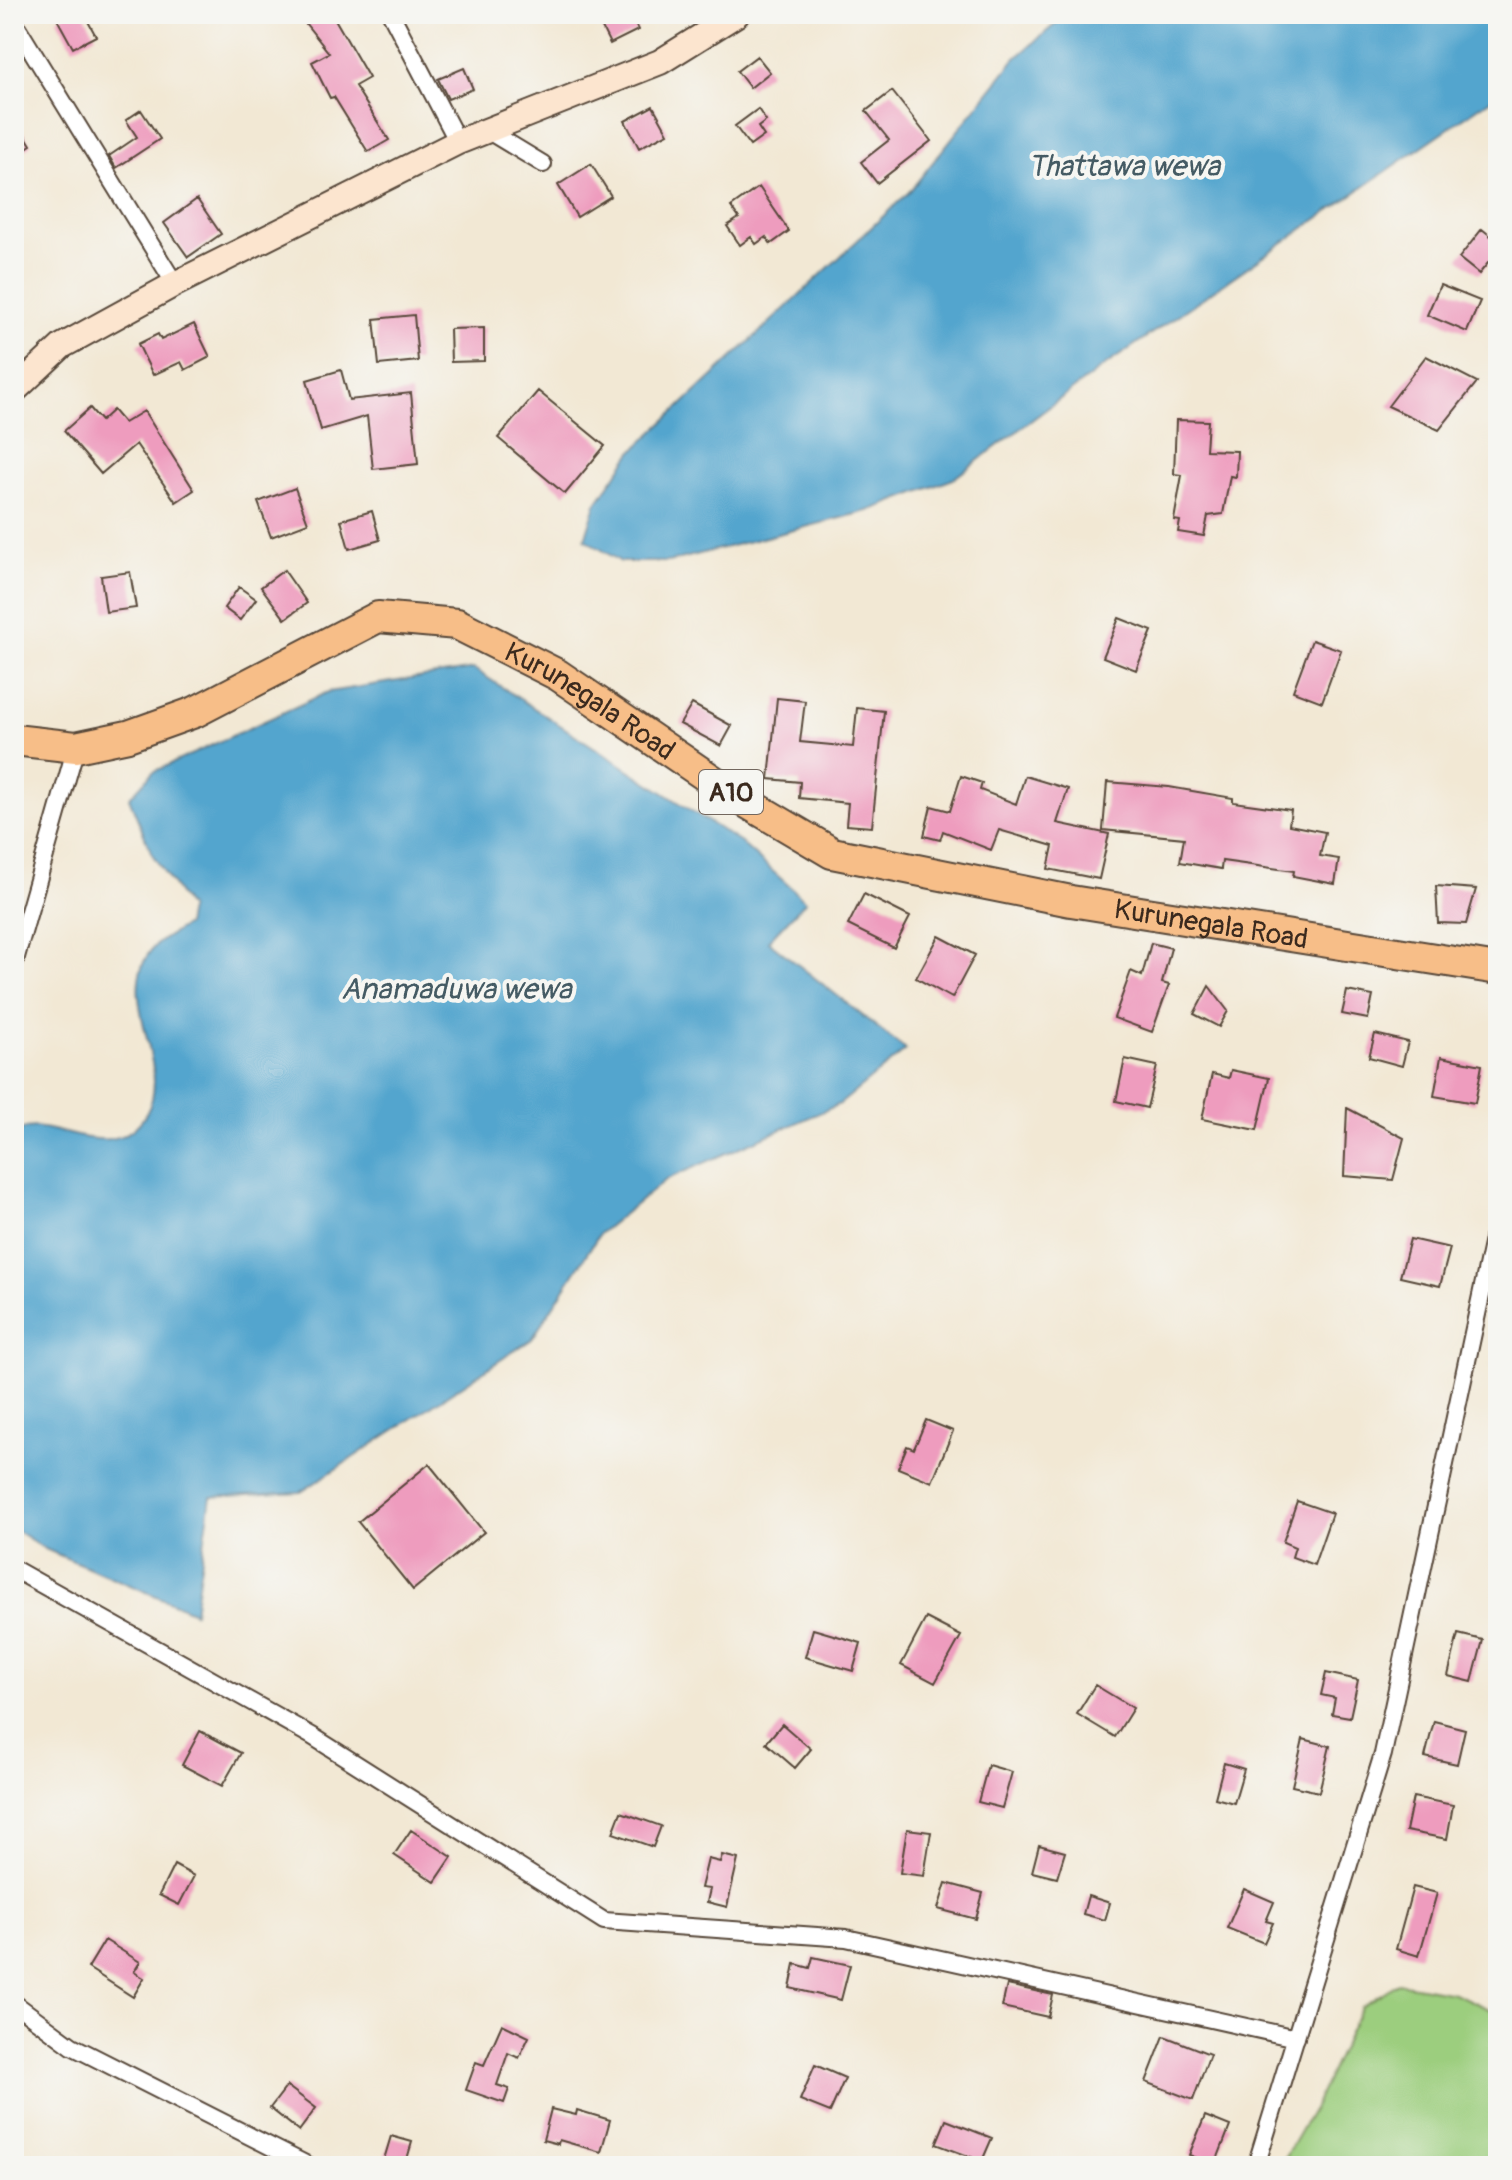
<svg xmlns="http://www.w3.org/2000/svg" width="1512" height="2180" font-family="Pangolin,sans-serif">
  <rect width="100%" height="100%" fill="#f6f6f2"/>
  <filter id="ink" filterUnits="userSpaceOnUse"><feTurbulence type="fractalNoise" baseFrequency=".0125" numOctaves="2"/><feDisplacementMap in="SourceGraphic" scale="16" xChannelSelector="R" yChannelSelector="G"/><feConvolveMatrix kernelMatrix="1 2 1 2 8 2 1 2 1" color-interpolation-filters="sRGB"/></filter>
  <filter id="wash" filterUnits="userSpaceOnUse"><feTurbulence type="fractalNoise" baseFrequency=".006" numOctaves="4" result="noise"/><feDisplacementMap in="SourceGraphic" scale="32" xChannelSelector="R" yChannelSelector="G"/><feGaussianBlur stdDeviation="1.8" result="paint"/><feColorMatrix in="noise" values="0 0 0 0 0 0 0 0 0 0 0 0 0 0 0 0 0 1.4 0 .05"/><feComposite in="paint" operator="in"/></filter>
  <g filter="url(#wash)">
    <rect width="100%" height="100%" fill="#f2e8d4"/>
    <path fill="#9cce7e" stroke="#6c7c4e" stroke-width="2" d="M1398 1983 1454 1993 1498 2013V2166H1280L1314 2107 1361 2007Z"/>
    <path fill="#53a5ce" stroke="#476876" stroke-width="2" d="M1067 14H1498V94L1100 369 953 479 868 511 668 562H621L585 539 596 504 632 452 909 192 1015 59Z
      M474 669 741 843 806 901 768 941 906 1050 840 1104 667 1179 600 1233 532 1339 301 1492 211 1497 194 1612 45 1549 14 1529V1135C39 1105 112 1175 147 1112 174 1062 110 992 155 946 163 938 176 932 186 925L189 909 152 854 129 798 153 772 328 692Z"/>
    <g id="blocks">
      <path fill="#ee9cbe" d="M67 14H84L96 36 73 48 57 19Z
        M298 14H332L369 78 355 86 389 140 368 152 334 97 330 98 312 62 329 53Z
        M616 14H630L638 30 610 44 599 22Z
        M757 56 770 72 750 88 737 71Z
        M464 68 473 89 448 99 438 79Z
        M892 91 931 141 877 183 861 162 889 140 866 111Z
        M653 106 668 133 639 148 625 121Z
        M758 109 766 121 758 127 764 136 750 146 735 126Z
        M141 110 160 139 116 168 109 156 137 137 126 120Z
        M14 117 31 145 14 156Z
        M591 164 611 196 577 217 558 185Z
        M759 187 789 231 771 244 766 237 756 244 751 237 740 245 727 226 739 218 731 207Z
        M197 199 221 234 188 257 164 223Z
        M1482 229 1498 242V251L1479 274 1459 258Z
        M1440 285 1480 301 1467 332 1427 315Z
        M414 315 418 361 379 365 374 319Z
        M194 324 210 357 185 370 181 362 153 375 138 344 158 334 161 340Z
        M484 328V361L451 362 450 329Z
        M1426 356 1477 382 1439 430 1388 406Z
        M341 370 349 400 411 393 418 464 373 469 367 416 321 430 307 380Z
        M538 391 605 446 565 494 498 438Z
        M90 408 101 421 113 410 124 423 144 411 194 490 176 502 136 444 101 474 64 431Z
        M1176 420 1208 421 1206 450 1237 451 1236 477 1230 476 1223 514 1208 516 1204 536 1178 532 1180 521 1174 520 1182 475 1174 474Z
        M295 488 308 523 271 537 258 502Z
        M372 511 380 540 349 549 341 520Z
        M284 570 307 603 285 619 261 587Z
        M130 572 136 608 106 612 101 576Z
        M239 587 256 599 240 620 224 608Z
        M1119 618 1152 631 1136 670 1103 657Z
        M1312 640 1341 650 1322 702 1293 691Z
        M777 698 805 701 800 742 853 747 857 708 884 711 872 827 846 825 848 803 799 798 800 782 769 779Z
        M692 704 732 726 721 746 680 724Z
        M961 776 982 783 980 790 1016 804 1025 776 1068 789 1057 823 1109 834 1099 879 1048 869 1053 846 999 830 991 850 943 831 940 840 924 836 931 806 950 811Z
        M1107 782 1169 787 1233 798V802L1291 810 1289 825 1325 832 1320 856 1339 859 1335 884 1293 876 1294 871 1222 861 1221 869 1180 862 1184 838 1103 830Z
        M1436 886 1476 889 1466 924 1438 923Z
        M864 894 910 917 894 948 848 925Z
        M939 936 975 955 952 998 916 978Z
        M1151 943 1171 948 1162 983 1169 985 1152 1032 1114 1018 1131 971 1142 976Z
        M1209 986 1228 1011 1219 1027 1194 1014Z
        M1347 991 1373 996 1368 1019 1342 1014Z
        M1375 1034 1408 1042 1402 1066 1369 1057Z
        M1441 1057 1482 1065 1475 1103 1434 1096Z
        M1125 1059 1157 1066 1147 1108 1116 1101Z
        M1231 1070 1269 1078 1257 1130 1202 1119 1212 1074 1229 1078Z
        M1347 1108 1404 1138 1393 1180 1344 1176Z
        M1410 1239 1450 1248 1440 1286 1400 1277Z
        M926 1420 953 1431 932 1482 898 1468 907 1446 914 1449Z
        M429 1464 484 1532 413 1590 358 1522Z
        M1297 1501 1332 1513 1314 1565 1292 1557 1295 1547 1283 1542Z
        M926 1618 961 1636 935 1683 901 1665Z
        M813 1629 861 1643 853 1671 805 1657Z
        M1458 1634 1483 1640 1472 1682 1448 1676Z
        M1326 1673 1358 1680 1350 1717 1332 1714 1335 1698 1321 1695Z
        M1095 1685 1133 1708 1115 1737 1077 1714Z
        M1434 1721 1465 1729 1457 1764 1425 1757Z
        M782 1724 811 1749 795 1768 766 1743Z
        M200 1731 241 1753 222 1786 182 1765Z
        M1303 1739 1330 1746 1319 1792 1292 1786Z
        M1224 1763 1244 1769 1234 1803 1215 1798Z
        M988 1765 1012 1772 1002 1808 978 1802Z
        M1413 1797 1453 1805 1447 1839 1406 1831Z
        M621 1812 661 1826 653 1847 613 1833Z
        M907 1829 931 1832 924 1876 900 1873Z
        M411 1830 452 1857 435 1882 394 1855Z
        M1039 1845 1065 1852 1057 1878 1032 1872Z
        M722 1855 738 1859 727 1907 707 1902 710 1889 701 1888 708 1859 720 1862Z
        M174 1865 194 1876 179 1905 159 1895Z
        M946 1883 983 1893 976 1919 938 1909Z
        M1413 1887 1437 1893 1419 1956 1396 1949Z
        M1244 1889 1274 1902 1266 1921 1273 1923 1264 1943 1227 1928Z
        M1088 1896 1110 1903 1105 1920 1083 1914Z
        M105 1940 140 1962 134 1972 144 1978 133 1997 88 1968Z
        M813 1957 850 1965 841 2000 790 1988 795 1964 810 1968Z
        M1007 1985 1053 1995 1048 2017 1002 2007Z
        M502 2024 529 2037 519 2058 508 2053 497 2085 509 2089 504 2103 466 2090 476 2062 484 2065Z
        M1164 2036 1210 2054 1193 2100 1146 2082Z
        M815 2065 845 2078 830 2112 800 2100Z
        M287 2086 316 2108 299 2131 270 2108Z
        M551 2109 576 2115 577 2110 610 2120 601 2152 559 2140 558 2144 543 2140Z
        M1205 2116 1230 2126 1215 2165 1189 2155Z
        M946 2120 992 2138 982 2161 936 2144Z
        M391 2136 412 2142 405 2166H382Z"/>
    </g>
  </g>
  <g filter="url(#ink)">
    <use href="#blocks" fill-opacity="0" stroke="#564639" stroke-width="2"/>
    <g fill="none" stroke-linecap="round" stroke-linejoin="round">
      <defs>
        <path id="street" d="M391 14 458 142
          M14 22 175 284
          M490 132 543 164
          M14 964 76 747
          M14 1569 312 1736 604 1921 846 1938 1296 2038
          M14 2003 72 2046 309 2166
          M1256 2166 1383 1754 1498 1216"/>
        <path id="secondary" d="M14 391 62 346 175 284 458 142 660 62 737 14"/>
        <g id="highway">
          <path id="s1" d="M14 740 76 747 128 736 195 712 378 617 457 624 558 675 734 795 832 853 1071 901 1498 969"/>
        </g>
      </defs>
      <use href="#street" stroke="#564639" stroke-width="20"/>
      <use href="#secondary" stroke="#564639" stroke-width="28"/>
      <use href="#highway" stroke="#564639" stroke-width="34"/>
      <use href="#street" stroke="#fff" stroke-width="16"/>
      <use href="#secondary" stroke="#fce5cf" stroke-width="24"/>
      <use href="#highway" stroke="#f7be88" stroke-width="30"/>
    </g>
  </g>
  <g text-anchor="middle" stroke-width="8" stroke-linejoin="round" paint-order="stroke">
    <rect fill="#f6f6f2" stroke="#73675e" stroke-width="2" x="699" y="770" width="64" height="44" rx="6"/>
    <g font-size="26" font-weight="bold" fill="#3b2a1e">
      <text x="731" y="801">A10</text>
    </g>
    <g font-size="28" fill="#3b2a1e" stroke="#f6f6f2">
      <text dy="10" stroke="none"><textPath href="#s1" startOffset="626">Kurunegala Road</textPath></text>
      <text dy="10" stroke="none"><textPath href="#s1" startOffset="1298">Kurunegala Road</textPath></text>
    </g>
    <g font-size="30" font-style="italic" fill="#455b64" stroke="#f6f6f2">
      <text x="1124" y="176">Thattawa wewa</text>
      <text x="456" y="999">Anamaduwa wewa</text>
    </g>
  </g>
  <rect width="1512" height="2180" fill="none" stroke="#f6f6f2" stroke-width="48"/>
</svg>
